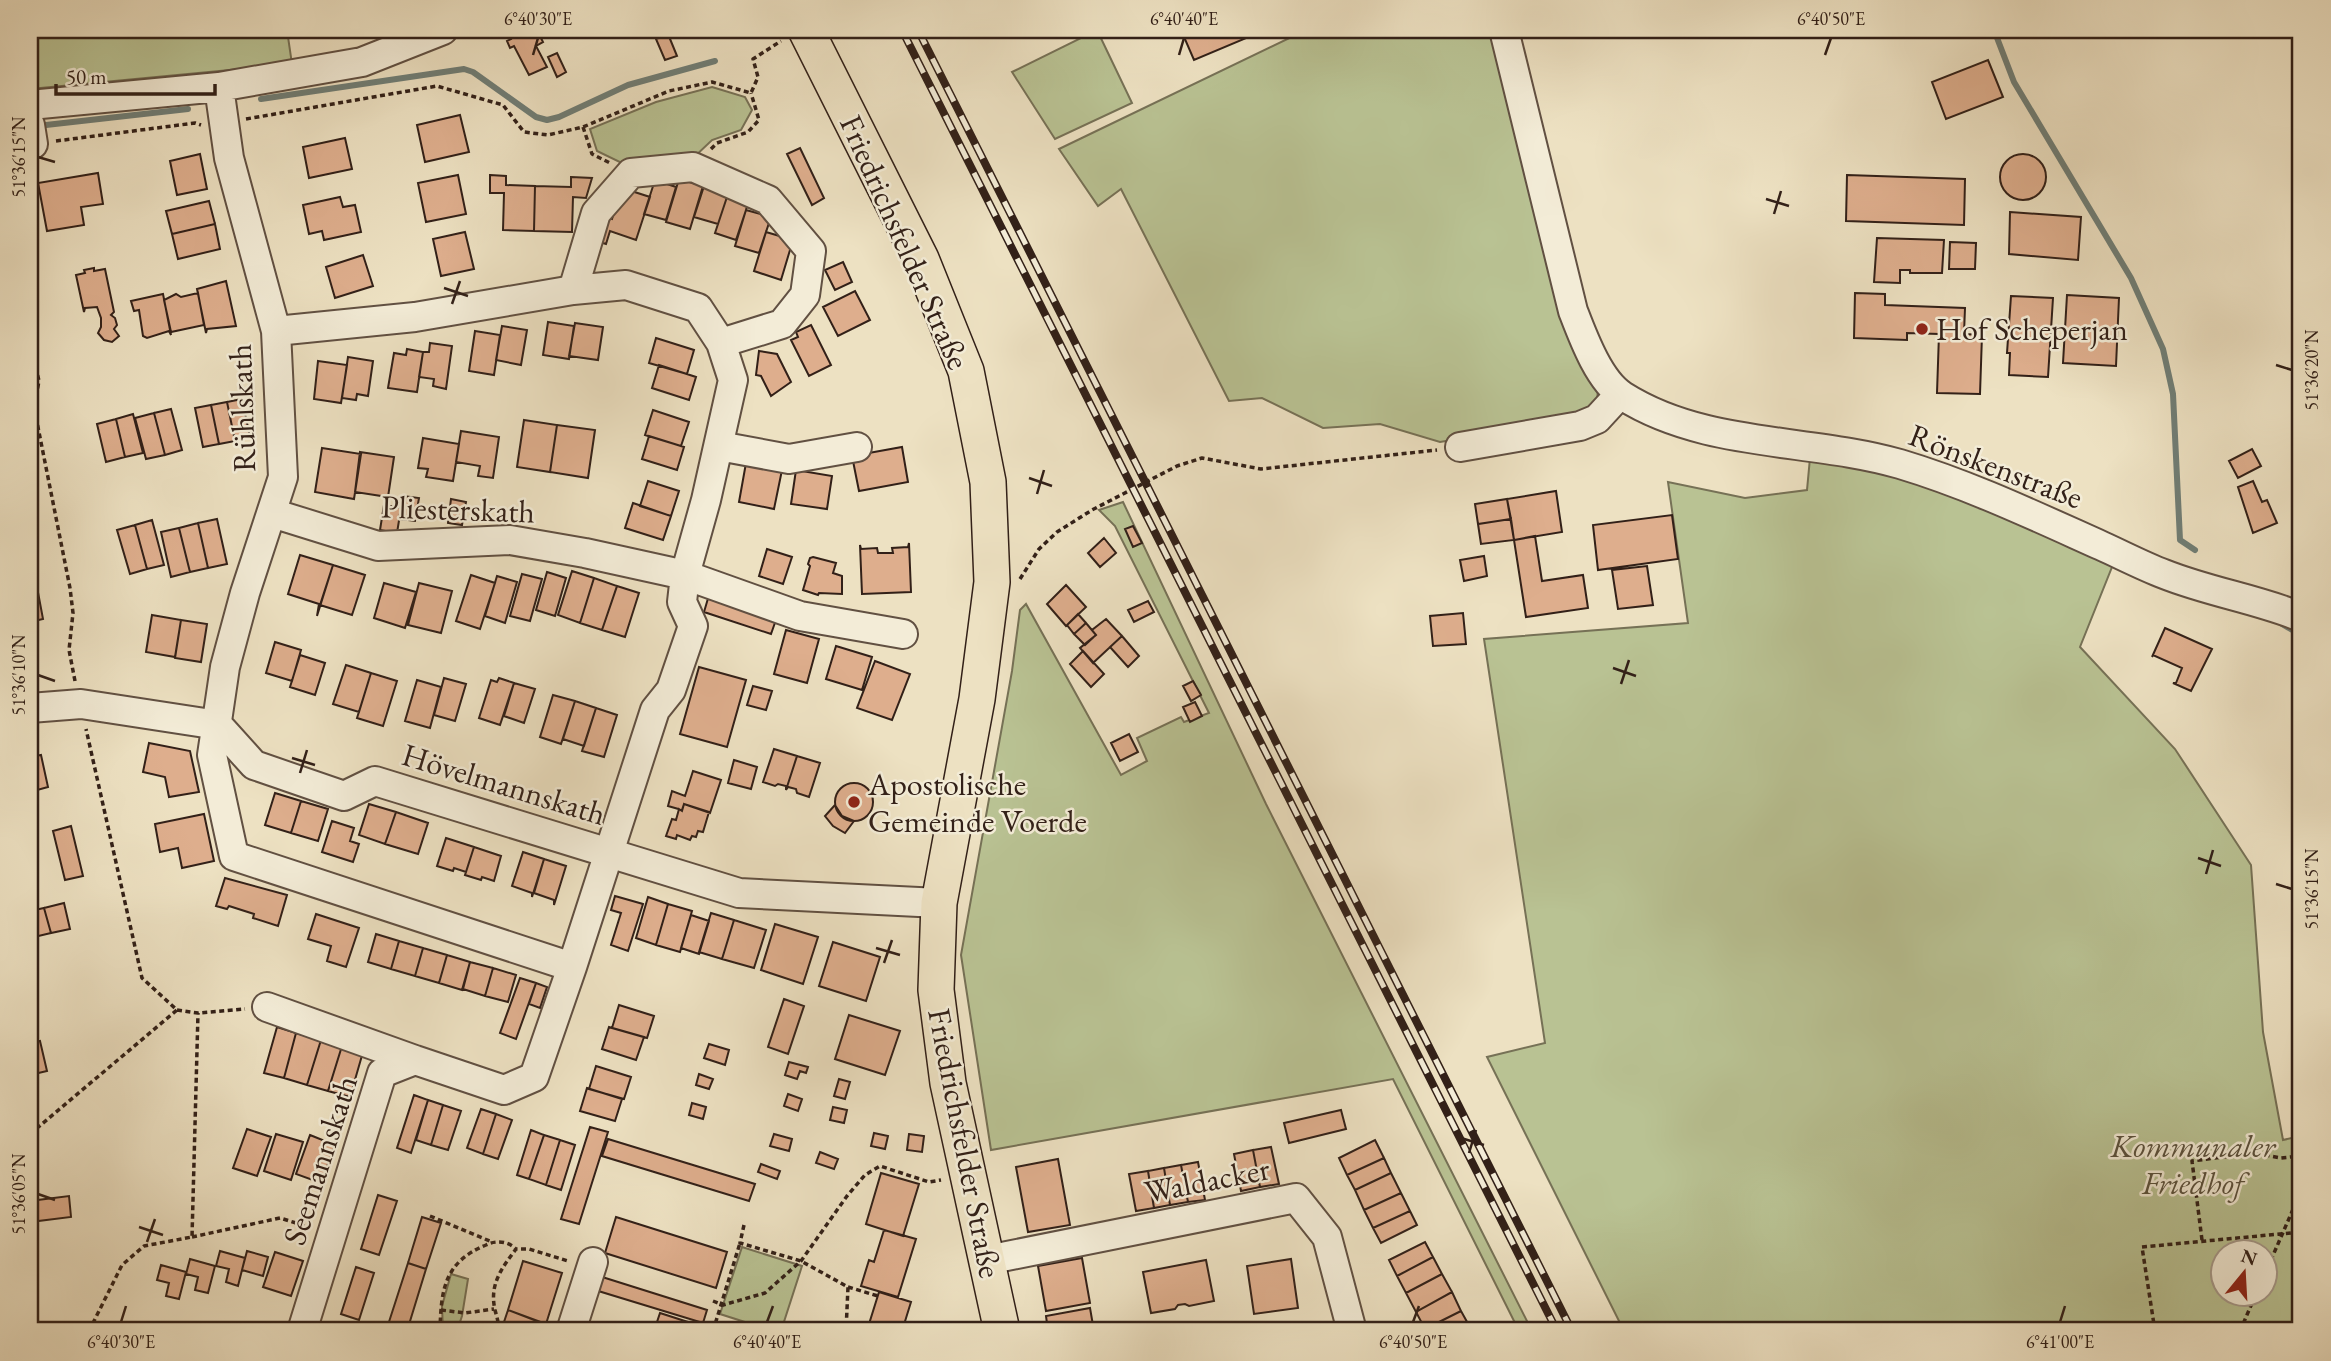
<svg xmlns="http://www.w3.org/2000/svg" width="2331" height="1361" font-family="'EB Garamond',serif">
  <rect width="100%" height="100%" fill="#ede1c2"/>
  <filter id="stains"><feTurbulence type="fractalNoise" baseFrequency=".00286" numOctaves="4"/><feColorMatrix values="0 0 0 0 .2 0 0 0 0 .09 0 0 0 0 .02 0 0 0 .5 -.17"/></filter>
  <radialGradient id="worn" r=".72"><stop offset=".6" stop-color="#630" stop-opacity="0"/><stop offset="1" stop-color="#630" stop-opacity=".3"/></radialGradient>
  <path fill="#b9c293" stroke="#767156" stroke-width="2" fill-rule="evenodd" d="M30 30H287L292 64 30 89Z
    M1097 30 1132 103 1055 139 1012 72Z
    M1306 30H1492L1562 314C1571 342 1580 366 1598 389L1597 402 1576 419 1440 442 1380 424 1323 428 1262 398 1229 401 1121 189 1098 206 1059 149Z
    M712 87 745 97 752 110 741 130 712 140 691 160 630 167 597 151 590 129 656 102Z
    M1810 458 1891 470 2114 562 2080 647 2175 749 2251 865 2263 1032 2283 1140 2301 1136V1331H1624L1487 1057 1545 1043 1484 639 1688 623 1668 482 1745 498 1807 490ZM2222 1252H2264V1294H2222Z
    M1123 502 1266 804 1532 1331H1519L1393 1079 991 1150 961 955 1012 671 1020 610 1026 604 1121 775 1147 761 1137 738 1181 717 1184 722 1209 713 1115 526 1099 510Z
    M742 1247 802 1266 781 1331H773L720 1314Z
    M451 1274 468 1279 462 1316 457 1331H443L442 1306Z"/>
  <g fill="none" stroke-linecap="round" stroke-linejoin="round">
    <path stroke="#707e76" stroke-width="6" d="M1994 30 2014 82 2131 278 2163 349 2173 394 2180 540 2195 550
      M261 99 464 69 473 72 536 117 547 120 559 117 628 85 715 61
      M37 126 188 109
      M2282 624 2301 635"/>
  </g>
  <path fill="#deae8d" stroke="#322018" stroke-width="2" d="M507 30H537L543 42 536 46 547 67 529 75 514 46 510 48 507 41 511 39Z
    M1181 30H1262L1263 31 1194 60Z
    M668 34 677 56 665 60 656 39Z
    M557 53 566 72 557 77 548 57Z
    M1988 60 2003 97 1946 119 1932 82Z
    M460 115 469 152 425 162 417 125Z
    M345 138 352 169 309 178 303 147Z
    M800 148 824 198 812 205 787 154Z
    M2000 177a23 23 0 1 1 46 0a23 23 0 1 1-46 0Z
    M200 154 207 189 177 195 170 161Z
    M98 173 103 204 81 207 84 225 47 231 38 183Z
    M458 175 466 214 426 222 418 183Z
    M490 175 506 176V185L535 186 534 231 503 230 504 193H490Z
    M1847 175 1965 179 1964 225 1846 221Z
    M571 177 592 178 586 198 573 197 572 232 534 231 535 186 571 187Z
    M679 179 703 186 690 229 666 222Z
    M655 180 676 187 666 220 644 214Z
    M705 183 729 191 718 224 694 217Z
    M622 188 650 197 636 240 610 231 606 244 593 240 601 215 612 219Z
    M728 194 749 201 736 240 715 233Z
    M340 197 343 207 355 205 361 232 324 240 322 231 309 234 303 205Z
    M209 201 215 224 172 234 166 211Z
    M746 210 771 217 759 253 735 246Z
    M2010 212 2081 217 2078 260 2009 254Z
    M215 224 220 249 178 259 172 234Z
    M465 232 474 269 441 276 433 239Z
    M766 232 793 240 781 280 754 271Z
    M1877 238 1944 240 1942 273H1910V270H1900V283L1874 282Z
    M1950 242 1976 243 1975 269H1949Z
    M363 255 373 286 335 298 326 267Z
    M843 262 852 282 835 290 825 270Z
    M94 268V271L105 269 114 312 111 315 115 318 117 325 114 329 119 336 112 342 104 340 98 333 101 327V318L97 307 85 308 84 312 76 275 85 273 84 270Z
    M226 281 236 326 207 329 206 333 197 289Z
    M855 291 870 320 838 336 823 307Z
    M198 293 204 325 171 332 164 300 176 294 181 297Z
    M1855 293 1885 294V305L1965 308 1964 334 1982 335 1980 394 1937 393 1939 334 1907 333V340L1854 338Z
    M163 294 171 335 169 331 147 338 143 336 139 310 134 311 131 301Z
    M2067 295 2119 298 2116 366 2063 363Z
    M2011 296 2053 298 2048 377 2009 375 2010 353H2007Z
    M548 322 574 326 569 359 543 355Z
    M575 323 603 327 598 360 569 356Z
    M811 325 831 365 809 376 791 340 798 337 796 332Z
    M502 326 527 330 521 365 496 360Z
    M475 331 500 335 494 375 469 371Z
    M656 338 694 350 687 374 649 363Z
    M430 343 452 346 446 389 433 386 434 379 419 377 423 352H429Z
    M407 349 423 352 417 392 388 388 394 353 406 355Z
    M759 351 777 354 791 382 771 396 761 376 756 375Z
    M348 357 373 361 368 396 357 394 356 400 342 398Z
    M318 361 347 365 341 403 314 399Z
    M659 365 696 377 689 400 652 388Z
    M242 399 250 437 235 441 227 402Z
    M227 402 235 441 219 444 211 405Z
    M211 405 219 444 203 447 195 408Z
    M171 409 182 450 165 455 154 413Z
    M653 410 689 422 681 446 645 435Z
    M154 413 165 455 146 459 135 418Z
    M133 414 143 453 125 457 116 419Z
    M116 419 125 457 106 462 97 424Z
    M524 420 557 425 550 472 517 467Z
    M557 425 595 430 588 478 550 472Z
    M461 431 499 437 493 478 478 476 480 466 456 462Z
    M649 436 684 447 677 470 642 459Z
    M423 438 459 444 453 481 426 477 428 469 418 468Z
    M902 447 908 482 859 491 852 456Z
    M322 448 361 454 354 499 315 492Z
    M2252 449 2261 466 2238 478 2229 461Z
    M360 452 394 457 388 497 355 492Z
    M746 463 782 470 774 509 739 502Z
    M796 470 832 476 827 509 791 504Z
    M648 481 679 491 671 516 640 506Z
    M2253 481 2262 502 2267 500 2277 523 2253 533 2238 487Z
    M1556 491 1562 532 1514 540 1507 499Z
    M403 496 419 498 415 521 399 519Z
    M451 499 466 502 462 525 448 523Z
    M1507 499 1511 519 1478 524 1475 504Z
    M633 503 671 516 663 540 625 528Z
    M384 505 401 508 397 533 380 530Z
    M1672 515 1678 559 1598 570 1593 525Z
    M217 519 227 564 208 568 198 523Z
    M1511 519 1514 540 1481 544 1478 524Z
    M152 520 164 565 147 569 135 525Z
    M198 523 208 568 190 572 179 528Z
    M135 525 147 569 130 574 117 530Z
    M1133 526 1142 543 1133 547 1125 529Z
    M179 528 190 572 171 577 161 532Z
    M1535 536 1542 581 1583 575 1588 608 1526 617 1514 540Z
    M1104 538 1116 553 1100 567 1088 553Z
    M909 543 911 592 862 594 860 545 861 549 877 548 878 553H893L892 548 908 547Z
    M767 549 792 557 783 584 759 576Z
    M300 555 333 565 317 616 319 604 288 594Z
    M1484 556 1487 576 1464 581 1460 560Z
    M813 557 836 563 833 573 842 576V594L819 593 818 595 803 590 810 566 808 564 810 558Z
    M333 565 365 575 352 615 320 605Z
    M1647 566 1653 605 1618 609 1612 570Z
    M572 571 594 578 580 623 558 615Z
    M547 572 566 578 555 616 536 610Z
    M522 574 542 579 530 621 510 616Z
    M471 575 495 583 480 629 456 621Z
    M497 576 517 582 505 623 485 616Z
    M594 578 617 586 602 630 580 623Z
    M384 583 416 592 405 628 374 618Z
    M419 583 452 591 441 633 408 625Z
    M1066 585 1086 607 1066 626 1047 604Z
    M617 586 639 593 625 637 602 630Z
    M37 587 43 619 30 622V588Z
    M709 595 777 617 771 634 704 612Z
    M1148 601 1154 612 1134 622 1128 610Z
    M1463 613 1466 644 1433 646 1430 616Z
    M1078 614 1086 623 1074 634 1067 625Z
    M152 615 181 620 175 657 146 652Z
    M1106 619 1122 636 1093 663 1080 648 1096 635 1092 630Z
    M181 620 207 624 201 662 175 658Z
    M1086 623 1096 635 1085 645 1074 634Z
    M2165 628 2212 649 2191 691 2173 683H2176L2182 668 2153 655 2152 657Z
    M786 630 819 639 807 683 774 674Z
    M1122 636 1139 656 1128 667 1110 647Z
    M275 642 301 650 292 681 266 673Z
    M836 646 872 657 862 690 826 679Z
    M1083 651 1104 674 1091 687 1070 664Z
    M300 655 325 663 315 695 290 687Z
    M875 661 910 674 892 720 857 708Z
    M346 665 371 673 359 712 333 704Z
    M699 667 746 680 727 747 680 734Z
    M371 673 397 681 383 726 357 718Z
    M444 678 466 684 455 721 434 715Z
    M499 678 514 683 500 725 479 718 491 680 497 682Z
    M417 680 441 687 430 728 405 721Z
    M1193 681 1201 695 1191 701 1183 686Z
    M514 683 535 689 524 723 504 716Z
    M753 686 772 691 766 710 747 705Z
    M553 695 575 701 561 744 540 737Z
    M575 701 596 708 584 746 563 739Z
    M1195 702 1202 716 1190 722 1183 707Z
    M596 708 617 715 604 757 582 751Z
    M1129 734 1138 752 1120 761 1111 743Z
    M149 743 190 751 199 792 169 797 165 777 143 772Z
    M774 749 797 756 786 790V786L778 784 775 786 763 782Z
    M41 755 48 787 30 792V757Z
    M797 756 820 763 809 797 797 793 796 789 788 787 786 790Z
    M734 760 757 767 751 789 728 783Z
    M693 771 721 780 710 813 684 804 682 810 668 806 672 791 685 796Z
    M835 802a19 19 0 1 1 38 0a19 19 0 1 1-38 0Z
    M275 793 301 801 291 833 265 825Z
    M301 801 328 809 318 841 291 833Z
    M369 804 396 812 385 844 359 835Z
    M684 804 709 812 703 832 698 831 696 837 692 836 690 840 677 835 676 839 666 836 672 819 676 820 679 809 682 811Z
    M835 805 842 816 854 821 845 833 833 826 825 816Z
    M396 812 428 823 418 854 385 844Z
    M204 814 214 861 182 868 178 848 160 852 155 824Z
    M332 821 354 828 350 841 359 844 353 862 322 852Z
    M71 826 83 876 65 880 53 831Z
    M446 838 474 847 466 872 454 868 453 871 437 866Z
    M474 847 501 856 494 881 482 877 481 880 465 875Z
    M523 852 544 859 532 897V893L512 886Z
    M544 859 566 866 554 905V900L534 893Z
    M225 878 287 895 278 926 253 918 254 914 229 906 227 909 216 906Z
    M615 896 643 904 628 951 611 945 621 913 611 910Z
    M648 897 668 904 656 945 636 938Z
    M64 903 70 929 51 933 44 908Z
    M668 904 692 911 680 952 656 945Z
    M44 908 51 933 30 938V911Z
    M711 913 734 920 722 959 699 952Z
    M316 914 359 928 346 967 327 961 331 946 308 939Z
    M691 915 709 921 699 954 681 948Z
    M734 920 766 930 754 968 722 959Z
    M775 924 818 937 803 984 761 970Z
    M376 934 399 941 391 969 368 962Z
    M399 941 423 948 415 976 391 969Z
    M833 942 880 957 866 1001 819 986Z
    M423 948 447 955 439 983 415 976Z
    M447 955 470 962 462 990 439 983Z
    M470 962 493 968 485 996 463 989Z
    M493 968 516 975 508 1002 485 996Z
    M520 978 536 983 516 1039 500 1033Z
    M536 983 547 987 540 1008 529 1004Z
    M784 999 804 1006 788 1054 768 1047Z
    M619 1005 654 1016 647 1038 612 1028Z
    M849 1015 900 1031 885 1075 835 1059Z
    M277 1027 296 1033 284 1078 264 1073Z
    M609 1027 644 1037 636 1060 602 1049Z
    M296 1033 321 1040 307 1085 284 1078Z
    M321 1040 342 1046 328 1091 307 1085Z
    M40 1041 47 1071 30 1075V1043Z
    M709 1044 729 1050 725 1065 704 1058Z
    M342 1046 363 1052 350 1097 328 1091Z
    M789 1062 808 1067 806 1073 800 1071 797 1079 785 1075Z
    M596 1066 631 1077 624 1099 589 1089Z
    M699 1074 713 1079 709 1089 696 1085Z
    M839 1079 850 1082 845 1099 834 1096Z
    M587 1088 622 1099 615 1121 580 1111Z
    M788 1094 802 1099 798 1111 784 1106Z
    M414 1095 428 1100 411 1153 397 1148Z
    M428 1100 443 1105 431 1145 416 1140Z
    M692 1103 706 1107 703 1119 689 1115Z
    M443 1105 461 1111 448 1150 431 1145Z
    M833 1107 847 1110 844 1123 830 1120Z
    M481 1109 496 1114 483 1154 467 1148Z
    M1341 1110 1346 1129 1289 1143 1284 1123Z
    M496 1114 512 1120 498 1159 483 1154Z
    M590 1127 608 1132 579 1224 561 1219Z
    M247 1129 271 1137 257 1176 233 1168Z
    M531 1130 544 1135 529 1179 517 1175Z
    M874 1133 888 1136 885 1149 871 1146Z
    M276 1134 303 1142 291 1180 264 1171Z
    M774 1134 792 1139 789 1151 770 1146Z
    M909 1134 924 1136 922 1152 907 1150Z
    M310 1135 335 1145 321 1183 296 1174Z
    M544 1135 560 1140 546 1185 529 1179Z
    M608 1139 755 1184 749 1201 602 1156Z
    M560 1140 575 1145 561 1190 546 1185Z
    M1375 1140 1384 1158 1347 1175 1339 1158Z
    M1271 1147 1279 1184 1260 1187 1253 1150Z
    M1253 1150 1260 1187 1241 1191 1234 1154Z
    M820 1152 838 1159 834 1169 816 1163Z
    M1384 1158 1391 1173 1355 1190 1347 1175Z
    M1058 1159 1070 1225 1028 1232 1016 1167Z
    M1198 1162 1205 1200 1188 1202 1181 1165Z
    M761 1164 780 1171 777 1179 758 1172Z
    M1181 1165 1188 1202 1170 1205 1164 1168Z
    M1164 1168 1170 1205 1154 1208 1148 1171Z
    M1148 1171 1154 1208 1136 1211 1129 1174Z
    M881 1173 919 1184 903 1236 866 1224Z
    M1391 1173 1401 1193 1364 1210 1355 1190Z
    M1401 1193 1410 1211 1373 1228 1364 1210Z
    M378 1195 397 1201 379 1255 361 1249Z
    M69 1196 71 1217 30 1222V1201Z
    M1410 1211 1417 1225 1381 1243 1373 1228Z
    M422 1217 441 1223 426 1269 408 1263Z
    M616 1217 727 1252 716 1288 605 1253Z
    M884 1230 916 1239 898 1297 861 1286 869 1260 874 1262Z
    M1425 1242 1433 1257 1397 1276 1389 1260Z
    M220 1251 245 1258 238 1286 226 1282 229 1269 216 1266Z
    M247 1251 268 1257 263 1276 242 1270Z
    M275 1252 303 1261 291 1296 263 1287Z
    M1433 1257 1442 1274 1406 1293 1397 1276Z
    M1082 1258 1090 1303 1046 1311 1038 1266Z
    M190 1259 215 1266 208 1293 195 1290 198 1277 186 1274Z
    M1291 1259 1298 1308 1254 1314 1247 1266Z
    M1206 1260 1214 1301 1189 1306 1185 1304 1178 1305 1175 1309 1151 1313 1143 1272Z
    M523 1261 562 1273 546 1324 508 1310Z
    M408 1263 426 1269 407 1331H397L387 1328Z
    M161 1265 186 1272 179 1299 166 1296 169 1283 157 1280Z
    M356 1267 374 1273 359 1320 341 1314Z
    M1442 1274 1452 1292 1416 1312 1406 1293Z
    M599 1276 707 1310 703 1323 595 1290Z
    M879 1292 911 1302 902 1331H862L865 1323 869 1324Z
    M1452 1292 1461 1311 1425 1329 1416 1312Z
    M30 1307 35 1330 56 1325 57 1331H30Z
    M1090 1308 1094 1331H1048L1046 1316Z
    M508 1310 542 1323 539 1331H501Z
    M1461 1311 1471 1329 1466 1331H1426L1425 1329Z
    M660 1313 691 1323 689 1331H654Z
    M1304 1323 1305 1331H1259Z"/>
  <g fill="none" stroke-linecap="round" stroke-linejoin="round">
    <defs>
      <path id="minor" d="M1504 30 1573 311C1583 337 1599 381 1623 396 1705 448 1810 438 1900 464 1970 485 2035 516 2102 546 2122 555 2143 566 2164 574 2209 592 2257 599 2301 617
        M219 87 229 158 276 331 283 477 245 593 225 667 212 755 234 856 572 967
        M30 105 219 87 362 62 443 30
        M30 125 33 144
        M573 290 596 213 631 173 693 167 768 200 811 251 805 295 782 324 721 343
        M276 331 415 317 573 290 626 285 698 308 721 343 733 380 706 500 685 575 682 602 693 626 671 690 655 710 572 967 534 1077 504 1090 415 1060 382 1073 302 1331
        M719 446 789 459 857 447
        M1460 447 1580 426 1597 419 1620 394
        M272 513 378 546 510 540 585 553 685 575 800 616 903 634
        M30 708 81 704 218 725 254 765 344 796 375 781 739 893 939 903
        M267 1007 415 1060
        M987 1260 1296 1198 1327 1237 1352 1331
        M571 1331 593 1262"/>
      <path id="major" d="M806 30 921 259 966 371 988 482 992 582 977 699 939 903 936 990 948 1083 1002 1331"/>
    </defs>
    <use href="#minor" stroke="#615042" stroke-width="32"/>
    <use href="#major" stroke="#322018" stroke-width="38"/>
    <path stroke="#322018" stroke-width="3.5" stroke-dasharray="5 3.5" stroke-linecap="butt" d="M246 119 437 86 503 105 524 132 548 135 583 127 669 91 712 82 751 93 758 77 753 59 781 41
      M583 127 592 154 610 163
      M56 141 195 123 201 125
      M711 149 717 143 748 132 759 120 751 93
      M30 342 39 381 34 407 70 588 73 613 69 650 75 681
      M1020 579 1039 549 1057 532 1092 510 1177 466 1202 458 1261 469 1437 450
      M177 1010 198 1013 245 1009
      M30 1134 177 1010 142 978 86 729
      M430 1216 492 1242
      M744 1225 740 1243 801 1261 848 1287 846 1331
      M192 1237 280 1218 309 1227
      M2202 1240 2192 1161 2254 1153 2281 1158 2301 1156
      M2264 1276 2301 1191
      M848 1287 878 1296
      M713 1301 723 1305 765 1293 801 1261 847 1196 865 1175 880 1166 929 1182 941 1180
      M441 1310 465 1313 494 1309
      M89 1331 122 1265 144 1246 192 1237 198 1013
      M234 1331 280 1323
      M440 1331C441 1290 444 1262 486 1245 496 1240 508 1241 516 1249
      M498 1331C499 1322 497 1318 495 1310 489 1284 502 1268 516 1249H529L568 1261
      M713 1331 740 1243
      M2155 1331 2142 1247 2301 1232
      M2240 1331 2256 1294"/>
    <use href="#minor" stroke="#f3ecd7" stroke-width="28"/>
    <use href="#major" stroke="#ede1c2" stroke-width="35"/>
    <defs>
      <path id="rail" d="M902 30 1557 1331
        M918 30 1572 1331"/>
    </defs>
    <use href="#rail" stroke="#322018" stroke-width="8"/>
    <use href="#rail" stroke="#f3ecd7" stroke-width="5" stroke-dasharray="16" stroke-linecap="butt"/>
  </g>
  <path fill="none" stroke="#322018" stroke-width="2.5" d="M533 55 538 38M1179 55 1184 38M1825 55 1831 38M38 157 55 162M1766 199 1789 206M1774 214 1781 191M444 288 468 296M452 304 460 281M2276 365 2292 370M1029 478 1052 486M1037 494 1044 470M1613 668 1636 676M38 675 55 681M1621 684 1629 660M292 758 315 765M300 773 307 750M2198 858 2221 866M2206 874 2213 850M2276 884 2292 889M876 948 900 955M884 963 892 940M1461 1138 1484 1145M1469 1153 1476 1130M38 1194 55 1200M139 1227 163 1235M147 1242 155 1219M121 1322 126 1306M767 1322 773 1306M1413 1322 1419 1306M2060 1322 2065 1306"/>
  <g fill="#8f2418" stroke="#f3ecd7" stroke-width="2.5">
    <circle cx="1922" cy="329" r="7"/>
    <circle cx="854" cy="802" r="7"/>
  </g>
  <g text-anchor="middle" stroke-width="5" stroke-linejoin="round" paint-order="stroke">
    <g font-size="32" fill="#322018" stroke="#f3ecd7">
      <text transform="translate(905 242) rotate(66)" y="11">Friedrichsfelder Straße</text>
      <text transform="translate(242 408) rotate(-92)" y="11">Rühlskath</text>
      <text transform="translate(1996 466) rotate(21)" y="11">Rönskenstraße</text>
      <text transform="translate(458 509) rotate(2)" y="11">Pliesterskath</text>
      <text transform="translate(504 784) rotate(17)" y="11">Hövelmannskath</text>
      <text transform="translate(965 1143) rotate(79)" y="11">Friedrichsfelder Straße</text>
      <text transform="translate(320 1160) rotate(-72)" y="11">Seemannskath</text>
      <text transform="translate(1207 1180) rotate(-11)" y="11">Waldacker</text>
    </g>
    <g font-size="32" fill="#322018" stroke="#f3ecd7" text-anchor="start">
      <text x="1936" y="340">Hof Scheperjan</text>
      <text x="868" y="795">Apostolische<tspan x="868" dy="37">Gemeinde Voerde</tspan></text>
    </g>
    <g font-size="32" font-style="italic" fill="#5a513d" stroke="#f3ecd7">
      <text x="2193" y="1157">Kommunaler<tspan x="2193" dy="37">Friedhof</tspan></text>
    </g>
  </g>
  <rect width="2331" height="1361" fill="none" stroke="#ede1c2" stroke-width="77"/>
  <g transform="translate(2244 1273) rotate(18)"><circle r="33" fill="#f3ecd7" stroke="#a69a8b" stroke-width="2"/>
  <path d="M0-5L12 26L0 18L-12 26Z" fill="#8f2418"/>
  <text y="-10" font-size="19" font-weight="bold" text-anchor="middle" fill="#322018">N</text>
  </g>
  <path d="M56 84v10h159v-10" fill="none" stroke="#322018" stroke-width="3.5"/>
  <text x="66" y="84" font-size="21" fill="#322018" stroke="#f3ecd7" stroke-width="5" paint-order="stroke">50 m</text>
  <rect x="38" y="38" width="2254" height="1284" fill="none" stroke="#322018" stroke-width="2.5"/>
  <g font-size="18" text-anchor="middle" fill="#322018">
    <text x="538" y="25">6°40'30"E</text>
    <text x="1184" y="25">6°40'40"E</text>
    <text x="1831" y="25">6°40'50"E</text>
    <text transform="translate(19 157) rotate(-90)" y="6">51°36'15"N</text>
    <text transform="translate(2312 370) rotate(-90)" y="6">51°36'20"N</text>
    <text transform="translate(19 675) rotate(-90)" y="6">51°36'10"N</text>
    <text transform="translate(2312 889) rotate(-90)" y="6">51°36'15"N</text>
    <text transform="translate(19 1194) rotate(-90)" y="6">51°36'05"N</text>
    <text x="121" y="1348">6°40'30"E</text>
    <text x="767" y="1348">6°40'40"E</text>
    <text x="1413" y="1348">6°40'50"E</text>
    <text x="2060" y="1348">6°41'00"E</text>
  </g>
  <rect width="100%" height="100%" filter="url(#stains)"/>
  <rect width="100%" height="100%" fill="url(#worn)"/>
</svg>
